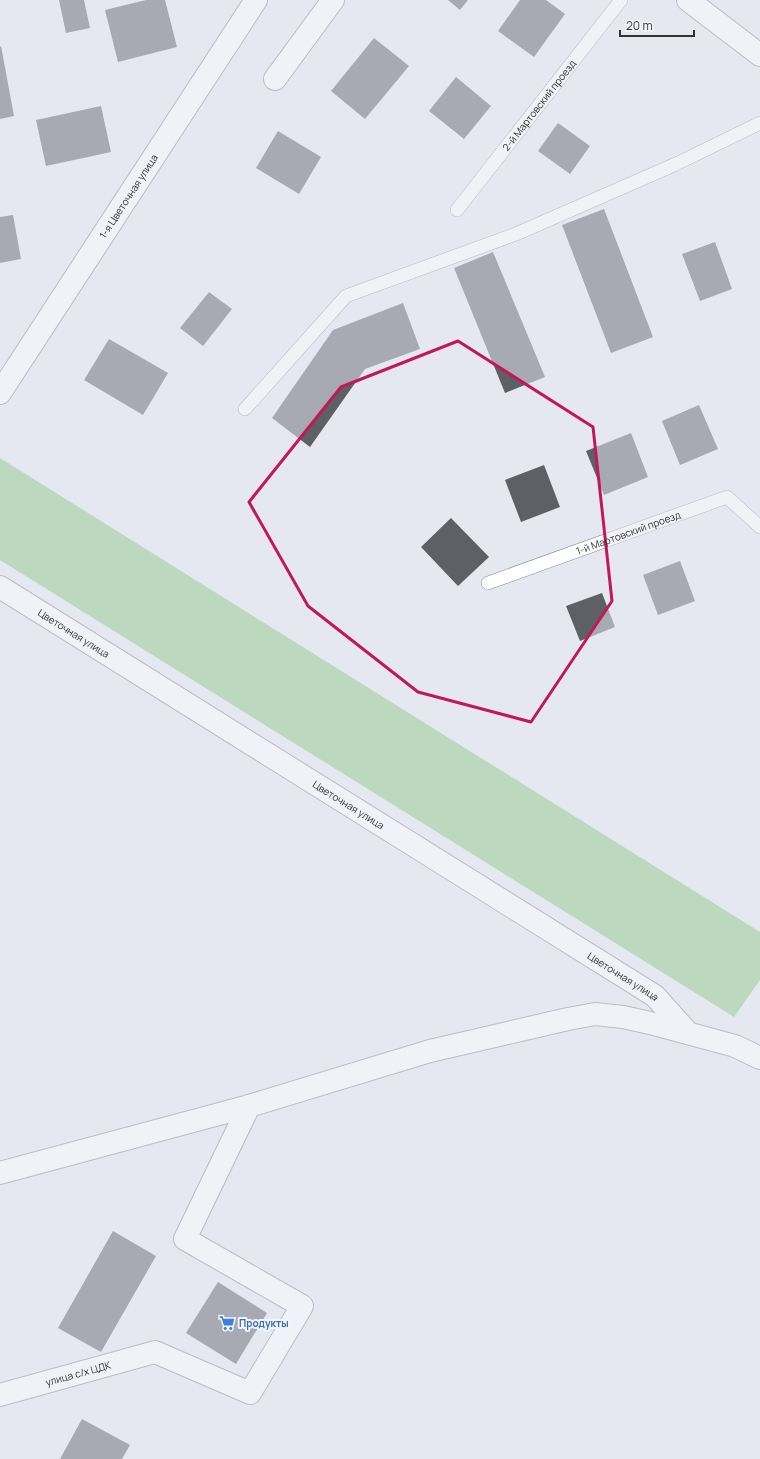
<svg xmlns="http://www.w3.org/2000/svg" width="760" height="1459" font-family="Manrope,sans-serif">
  <rect width="100%" height="100%" fill="#e6e8f1"/>
  <path fill="#8ac883" d="M0 458 760 932V980L734 1017 0 560Z"/>
  <path fill="#5e6068" d="M59 0H84L90 28 66 33Z
    M146 0H165L177 47 118 62 105 10Z
    M448 0H468L460 10Z
    M520 0H546L565 14 534 57 498 31Z
    M374 38 409 66 365 119 331 91Z
    M1 46 14 116 0 119V47Z
    M456 77 491 106 464 139 429 111Z
    M101 106 111 152 46 166 36 120Z
    M558 123 590 146 570 174 538 151Z
    M278 131 321 157 299 194 256 168Z
    M604 209 653 337 611 353 562 225Z
    M13 215 21 259 0 263V217Z
    M715 242 732 289 700 301 682 254Z
    M493 252 545 377 505 393 454 268Z
    M209 292 232 309 203 346 180 328Z
    M403 303 420 349 365 369 310 447 272 418 333 330Z
    M109 339 168 373 143 415 84 380Z
    M699 405 718 449 680 465 662 421Z
    M631 433 648 477 604 495 586 451Z
    M544 465 560 507 521 522 505 480Z
    M451 518 489 557 458 586 421 547Z
    M680 561 695 601 658 615 643 575Z
    M602 593 615 627 580 641 566 606Z
    M113 1231 156 1256 101 1352 58 1328Z
    M218 1282 267 1313 236 1364 186 1333Z
    M82 1419 130 1445 122 1459H60Z"/>
  <g fill="none" stroke-linecap="round" stroke-linejoin="round">
    <defs>
      <g id="lane">
        <path id="s1" d="M457 210 621 0"/>
        <path d="M245 409 346 296 516 234 676 164 760 123"/>
        <path id="s2" d="M488 583 727 497 760 527"/>
      </g>
      <g id="street">
        <path d="M688 0 760 55"/>
        <path d="M275 79 333 0"/>
        <path id="s3" d="M0 393 256 0"/>
        <path id="s4" d="M0 587 655 996 688 1033"/>
        <path d="M0 1173 249 1106 430 1051 568 1019 595 1014 623 1017 650 1023 735 1046 760 1058"/>
        <path id="s5" d="M0 1395 155 1352 250 1393 302 1306 185 1239 249 1106"/>
      </g>
    </defs>
    <use href="#lane" stroke="#878991" stroke-width="14"/>
    <use href="#street" stroke="#878991" stroke-width="24"/>
    <use href="#lane" stroke="#fff" stroke-width="13"/>
    <use href="#street" stroke="#fff" stroke-width="22"/>
  </g>
  <path d="M0 0H760V1459H0ZM458 341 593 427 612 601 531 722 418 692 308 606 249 502 341 387Z" fill="#e6e8f1" fill-opacity=".55" fill-rule="evenodd"/>
  <path fill="none" stroke="#c2185b" stroke-width="3" stroke-linejoin="round" d="M458 341 593 427 612 601 531 722 418 692 308 606 249 502 341 387Z"/>
  <defs>
    <symbol id="supermarket-bare" viewBox="-9 -9 18 18"><path d="M-6-5.5h2.5l.6 2H6L4.5 2H-2.5L-4.4-4H-6ZM-1.5 3.2a1.3 1.3 0 1 0 .1 0ZM3 3.2a1.3 1.3 0 1 0 .1 0Z" fill="#3f7fe0" stroke="#f3f5fe" stroke-width="2.5" paint-order="stroke"/></symbol>
  </defs>
  <g fill-rule="evenodd">
    <use href="#supermarket-bare" x="216" y="1312" width="22" height="22"/>
  </g>
  <g text-anchor="middle" stroke-width="4" stroke-linejoin="round" paint-order="stroke">
    <g font-size="10" fill="#333337" stroke="#f3f5fe">
      <text dy="4" stroke="none"><textPath href="#s1" startOffset="133">2-й Мартовский проезд</textPath></text>
      <text dy="4" stroke="none"><textPath href="#s3" startOffset="235">1-я Цветочная улица</textPath></text>
      <text dy="4" stroke="none"><textPath href="#s2" startOffset="149">1-й Мартовский проезд</textPath></text>
      <text dy="4" stroke="none"><textPath href="#s4" startOffset="87">Цветочная улица</textPath></text>
      <text dy="4" stroke="none"><textPath href="#s4" startOffset="411">Цветочная улица</textPath></text>
      <text dy="4" stroke="none"><textPath href="#s4" startOffset="735">Цветочная улица</textPath></text>
      <text dy="4" stroke="none"><textPath href="#s5" startOffset="81">улица с/х ЦДК</textPath></text>
    </g>
    <g font-size="10" font-weight="bold" fill="#366cbe" stroke="#f3f5fe" text-anchor="start">
      <text x="239" y="1327">Продукты</text>
    </g>
  </g>
  <path d="M620 30v6h74v-6" fill="none" stroke="#333337" stroke-width="2"/>
  <text x="626" y="30" font-size="12" fill="#333337" stroke="#f3f5fe" stroke-width="3" paint-order="stroke">20 m</text>
</svg>
